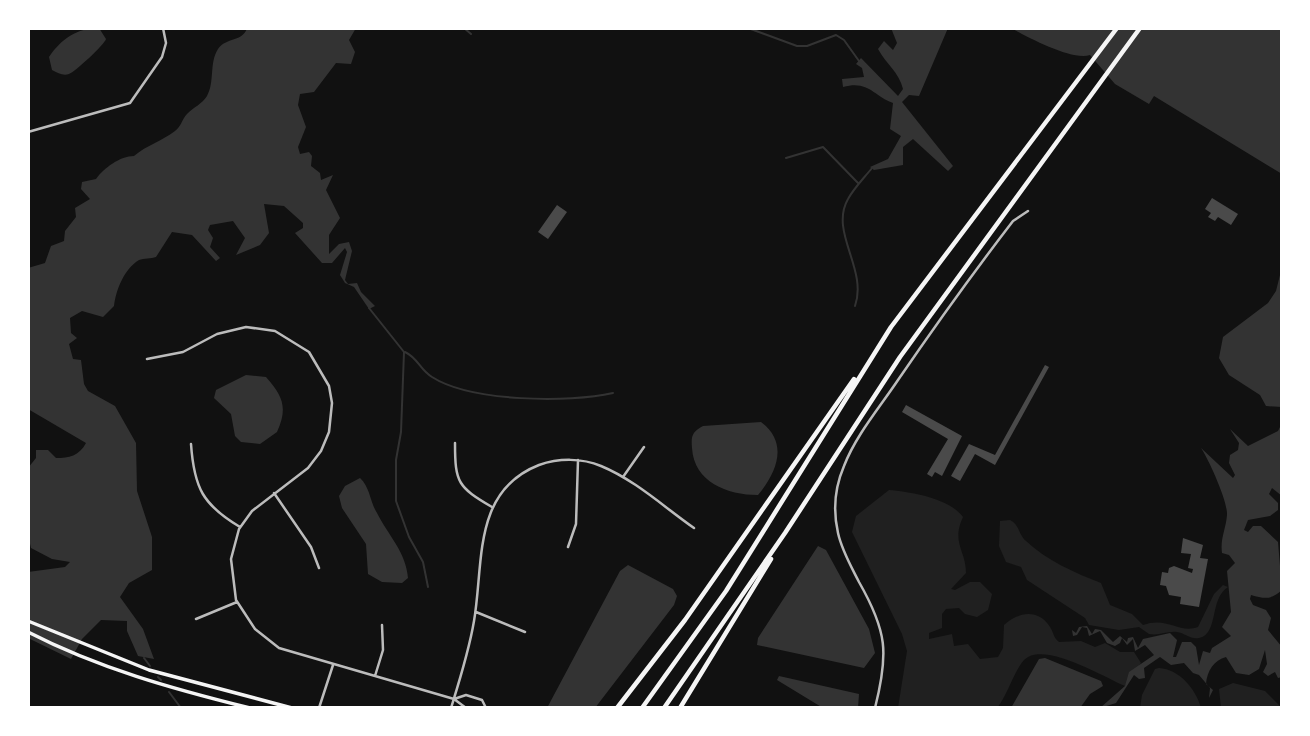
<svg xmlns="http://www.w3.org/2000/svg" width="1310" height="736" font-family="Overpass,sans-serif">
  <rect width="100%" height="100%" fill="#111"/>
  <path fill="#202020" d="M889 490C911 492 949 498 963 517 951 543 966 550 966 573L951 589 955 590 970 582H980L992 594 988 610 977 617 965 614 959 608 946 609 942 614V628L929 633V639L952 634 954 646 968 644 980 659 998 657 1003 648 1004 625C1018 612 1038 608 1050 627 1054 633 1053 637 1059 642L1081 641 1095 647 1105 643 1120 652H1134L1141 663 1125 686C1104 677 1043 640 1024 660 1013 673 1008 694 997 708H898L907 651 902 634 852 532 856 516Z
    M1010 520C1020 525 1018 534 1026 541 1046 560 1075 573 1101 583L1110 605 1132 614 1143 625C1167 616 1179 634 1198 627L1214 594 1223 585 1228 587C1209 599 1219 634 1199 638 1191 640 1185 633 1177 632 1167 631 1159 636 1149 634L1139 627 1119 630 1089 625 1085 618 1027 580 1021 567 1006 562 999 546 1000 521Z
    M1159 668C1179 669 1196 689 1201 708H1140L1142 695 1155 669Z
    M1233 683 1265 691 1282 708H1221L1219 689Z"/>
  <path fill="#333" d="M99 28 106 39C105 44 75 72 69 74 63 76 58 73 52 70L49 57C61 39 77 28 99 28Z
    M247 28H356L349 40 355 52 351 64 336 63 314 92 300 94 298 105 306 127 298 147 300 154 309 152 312 156 311 166 320 173 321 180 333 175 326 190 340 218 329 235V254L339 244 349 242 352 251 345 280 348 284 357 283 361 292 375 306 369 309 354 287 345 283 340 275 347 252 345 248 332 263H322L295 233 303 228V223L284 206 264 204 269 233 260 245 236 255 245 238 233 221 210 225 208 230 213 238 210 247 220 258 216 261 192 235 172 232 156 257C151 259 144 258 139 260 124 269 116 290 114 306L103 317 82 311 70 318 71 333 77 338 69 344 73 359 81 360 84 384 88 391 115 406 136 443 137 491 152 537V570L129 583 120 597 143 629 154 659 138 656 127 631V621L101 620 82 639 71 659 28 638V572L65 567 70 562 52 559 31 548 28 535V468L36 458V450H48L56 458C69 458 79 456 86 443L28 409V268L45 263 51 246 64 241 65 231 76 217 75 208 90 199 81 189 82 182 96 179C104 168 120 156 134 156 147 145 162 141 175 131 181 127 182 119 187 114 194 107 202 104 207 96 215 82 209 63 218 49 226 37 243 42 247 28Z
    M891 28H948L919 96 909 95 902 102 953 166 948 171 913 139 903 147V165L874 170 870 167 888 159 901 136 890 129 893 103C873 96 869 80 843 87L842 79 864 77 862 68 856 64 861 58 898 96 903 89C899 72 886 64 878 49L884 41 893 50 897 43Z
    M1011 28H1282V174L1154 96 1149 104 1115 84 1090 55C1072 61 1027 37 1011 28Z
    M1282 267V407L1266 406 1260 395 1229 375 1219 358 1223 337 1268 303 1276 291Z
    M246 375 266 377C283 396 288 408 277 432L260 444 241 442 235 436 231 414 214 398 216 390Z
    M761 422C789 443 777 472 758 495 727 495 694 482 692 448 691 436 692 432 703 426Z
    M1282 423V496L1272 488 1269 494 1278 503V510L1270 516 1248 520 1244 530 1248 532 1253 526H1261L1278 542 1282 590C1271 600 1265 599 1251 595L1250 599 1253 605 1266 610 1271 618 1268 630 1282 647V677L1278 678 1275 672 1268 676 1263 672 1267 664 1265 650 1259 669 1249 675 1236 673 1226 657C1214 660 1207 671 1206 684L1213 690 1209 698 1210 688 1199 675 1193 673 1184 663 1171 665 1160 657 1144 668 1145 678 1139 679 1134 675 1116 703 1100 708 1125 686 1129 672 1154 655 1145 645 1135 651 1133 639 1127 645 1122 638 1120 643 1115 646 1107 643 1100 631 1089 636 1087 628 1082 627 1077 635 1073 636 1072 630 1076 633 1079 627 1087 626 1092 634 1095 629 1101 630 1113 642 1120 636 1127 642 1128 638 1133 637 1138 648 1143 639 1170 633 1177 640 1173 657H1176L1182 642H1191L1196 647 1199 665 1203 651 1210 653 1212 648 1231 636 1222 627 1231 612 1227 571 1235 563 1229 555 1222 553C1220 538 1226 529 1227 515 1228 502 1209 460 1201 448L1233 478 1235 475 1229 463 1230 455 1238 450 1239 443 1230 429 1248 446 1278 431Z
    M360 478C370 487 370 502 377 513 388 535 406 552 408 578L402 583 382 582 368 574 366 544 342 508 339 496 345 486Z
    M818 546 826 550 869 629 875 653 864 668 757 645 758 638Z
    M628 565 673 589 677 596 674 605 595 708H547L620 571Z
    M1045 658 1101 681 1103 686 1090 694 1080 708H1011L1039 659Z
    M779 676 859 694 858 708H823L777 680Z"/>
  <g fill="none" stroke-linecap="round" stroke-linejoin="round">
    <path stroke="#333" stroke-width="2" d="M464 28 471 34
      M748 28 797 46H807L836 35 844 40 859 61
      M786 158 823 147 858 183
      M855 306C868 269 829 232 848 199 854 188 864 178 872 168
      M369 308 404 352 401 432 396 460V501L409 537 423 562 428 587
      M405 352C418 358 420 370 432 377 471 402 569 403 613 393
      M144 658 150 666
      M158 677 161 680
      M169 692 181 708"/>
  </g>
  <path fill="#4a4a4a" d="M1212 198 1238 214 1231 225 1218 217 1215 221 1208 217 1211 213 1205 209Z
    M557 205 567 212 548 239 538 232Z
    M1045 365 1049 367 995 465 975 454 960 481 951 476 969 444 995 455Z
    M906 405 962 436 942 476 935 472 932 477 927 474 948 439 902 412Z
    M1183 538 1203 545 1200 558 1208 559 1199 607 1180 604 1181 597 1169 595 1166 586 1160 585 1162 572 1168 573 1169 568 1174 566 1192 573 1193 569 1188 568 1191 554 1181 553Z"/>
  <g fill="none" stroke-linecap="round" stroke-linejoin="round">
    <path stroke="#bcbcbc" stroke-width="2.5" d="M28 132 130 103 162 57 166 43 163 28
      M147 359 183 352 217 334 246 327 275 331 309 352 329 386 332 403 329 432 321 451 308 468 252 511 239 529 231 559 236 600 255 629 279 648 454 699
      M455 443C455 483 458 487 492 507
      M191 444C194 488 203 505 240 527
      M623 477 644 447
      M274 493 311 547 319 568
      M568 547 576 524 578 460
      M476 612 525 632
      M196 619 237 602
      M375 676 383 650 382 625
      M454 699 466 695 482 700 486 708
      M454 699 466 708
      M319 708 333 665
      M451 708C460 679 469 651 474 621 484 563 472 491 539 465 559 458 582 458 601 466 635 480 664 507 694 528
      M875 708C889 653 887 631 859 582 851 566 842 551 838 533 833 511 835 487 844 466 856 435 880 407 898 380 935 326 973 273 1013 221L1028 211"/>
    <path stroke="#f5f5f5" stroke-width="3.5" d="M28 621 149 670 292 708
      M28 632C98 668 173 689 250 708"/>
    <path stroke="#f5f5f5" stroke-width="4.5" d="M617 708 685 620 854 379
      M642 708 726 591 891 327 1117 28
      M664 708 785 533 900 357 1140 28
      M680 708 771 559"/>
  </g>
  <rect width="1310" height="736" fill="none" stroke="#ffffff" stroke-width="60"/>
</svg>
